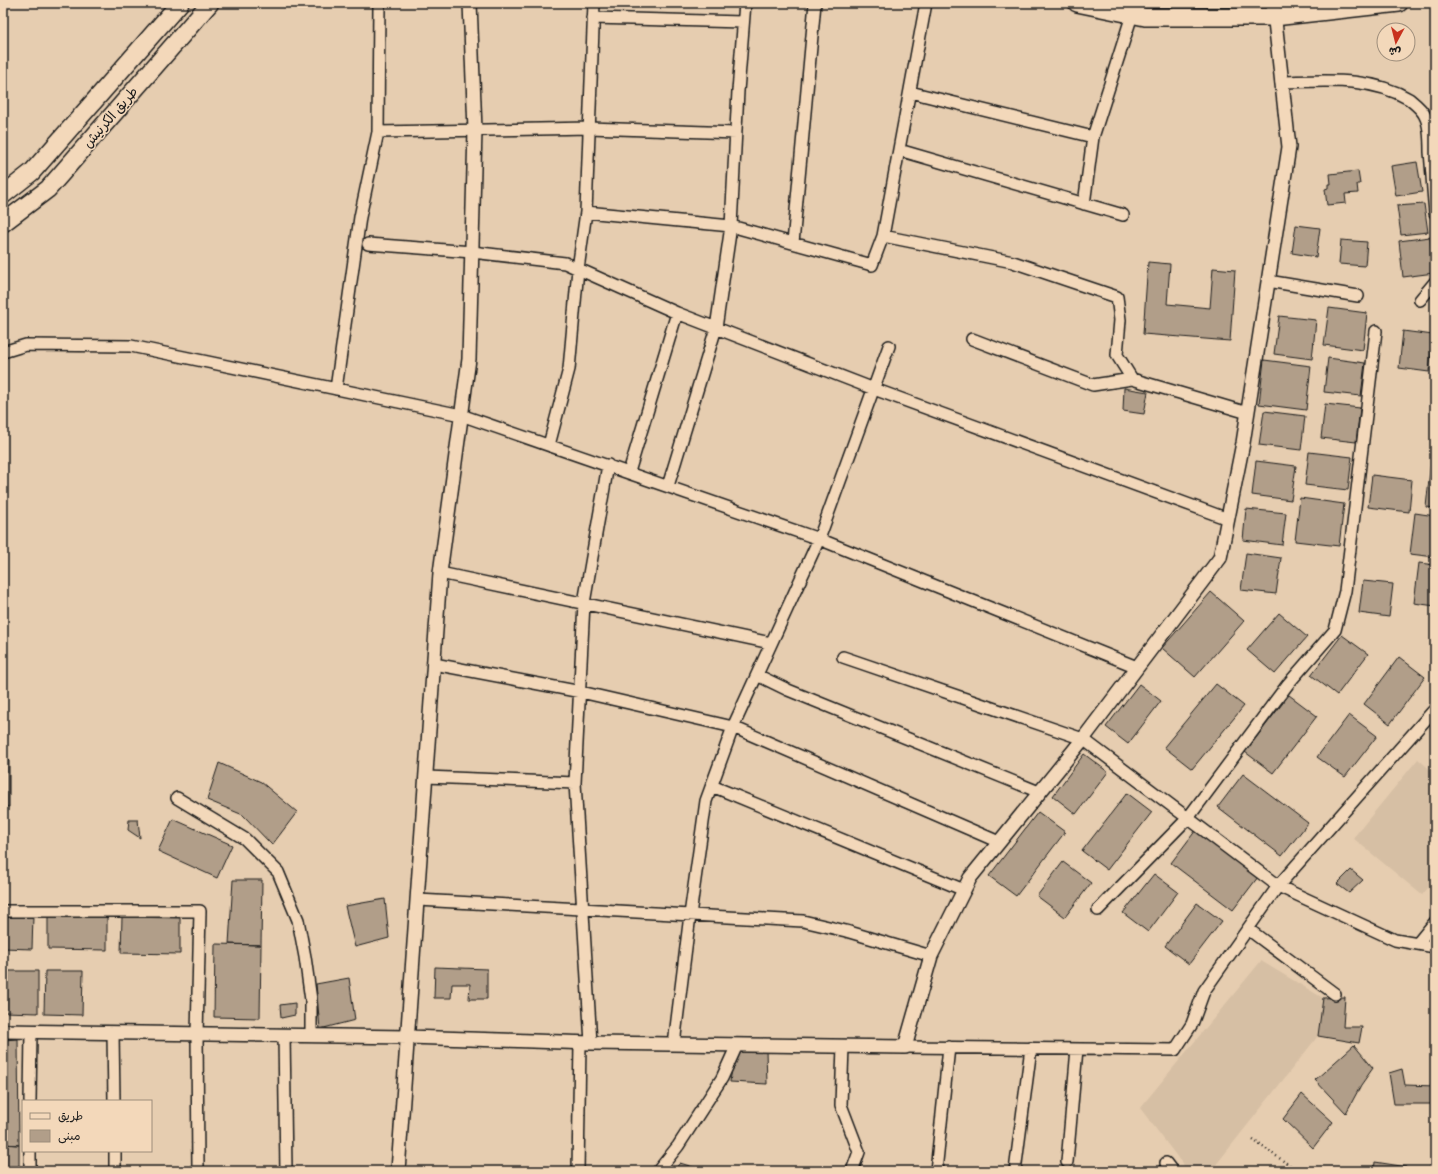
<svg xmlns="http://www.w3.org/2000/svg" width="1438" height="1174" font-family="'Indie Flower','Playpen Sans Arabic',sans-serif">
  <rect width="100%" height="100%" fill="#e6cdb0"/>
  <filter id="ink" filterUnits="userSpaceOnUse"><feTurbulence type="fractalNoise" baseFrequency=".025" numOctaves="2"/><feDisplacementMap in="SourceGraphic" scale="8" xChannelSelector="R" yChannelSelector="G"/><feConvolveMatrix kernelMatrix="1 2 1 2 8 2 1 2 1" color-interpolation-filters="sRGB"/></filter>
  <g filter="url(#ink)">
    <path fill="#d6bfa4" d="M1418 759 1435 774V880L1422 895 1353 838Z
      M1261 961 1323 998 1318 1036 1211 1171H1188L1140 1108Z"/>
    <path fill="#b19e89" stroke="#1c1c1c" d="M1417 162 1422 192 1396 196 1391 166Z
      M1358 171 1360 184H1357L1358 193 1345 194 1346 203 1327 205 1325 189 1328 188V184H1331L1330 174Z
      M1424 204 1428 232 1401 235 1397 206Z
      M1296 225 1320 228 1316 257 1292 253Z
      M1430 237 1434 273 1403 277 1399 241Z
      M1341 240 1367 242 1365 266 1339 264Z
      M1148 262 1170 264 1167 304 1210 308 1213 268 1235 270 1230 341 1143 334Z
      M1329 308 1367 313 1363 350 1324 345Z
      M1279 316 1316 320 1312 359 1274 354Z
      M1403 331 1433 335 1429 372 1399 368Z
      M1328 358 1365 363 1361 396 1324 392Z
      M1264 360 1311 366 1306 410 1259 404Z
      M1124 388 1148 392 1144 414 1123 411Z
      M1325 404 1360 408 1356 442 1321 438Z
      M1264 411 1305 416 1301 450 1259 445Z
      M1309 452 1352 457 1348 490 1305 485Z
      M1256 461 1296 466 1291 500 1252 495Z
      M1431 461H1435V508L1426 507Z
      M1372 475 1412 480 1409 512 1368 507Z
      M1300 498 1344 504 1339 546 1295 541Z
      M1246 509 1286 513 1282 545 1243 540Z
      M1415 513 1435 516V557L1410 554Z
      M1246 553 1281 558 1276 594 1241 590Z
      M1419 563 1435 565V606L1414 603Z
      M1363 581 1393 584 1389 617 1359 613Z
      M1211 592 1244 621 1195 677 1162 648Z
      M1279 613 1307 637 1275 674 1247 650Z
      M1342 635 1368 654 1337 695 1311 675Z
      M1399 657 1425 677 1390 724 1364 704Z
      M1139 684 1161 701 1128 744 1106 727Z
      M1216 684 1244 706 1192 769 1164 747Z
      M1289 695 1317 716 1273 773 1245 752Z
      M1349 715 1377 736 1345 777 1317 757Z
      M1084 754 1108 772 1076 814 1053 796Z
      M3 759 9 760V807L3 806Z
      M219 763 261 782 297 812 272 845 243 815 207 800Z
      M1243 774 1308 823 1282 856 1218 807Z
      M1127 793 1152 812 1107 870 1082 851Z
      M1038 812 1065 832 1016 896 989 876Z
      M173 819 232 845 217 878 158 851Z
      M129 820H138L140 838 128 830Z
      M1196 830 1258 877 1233 910 1171 863Z
      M1063 862 1091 883 1065 917 1037 896Z
      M1351 870 1363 880 1349 893 1337 884Z
      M1154 874 1178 892 1148 932 1123 913Z
      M233 880H262L261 945 229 944Z
      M385 899 389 938 355 947 345 906Z
      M1197 903 1222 921 1189 964 1165 946Z
      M3 915 33 916 32 949 3 948Z
      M48 916 107 917V950L48 949Z
      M122 917 180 918V954L121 953Z
      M215 944 261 945 260 1018 214 1017Z
      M435 967 487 969V999H469L470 984H452L451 998H434Z
      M3 971H38V1013L3 1012Z
      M45 971H83L82 1015 44 1014Z
      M349 978 355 1020 320 1029 316 984Z
      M1345 997 1343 1027H1362L1359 1043 1318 1036 1323 998Z
      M295 1003V1015L281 1018 280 1005Z
      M18 1039 19 1145 3 1144V1040Z
      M1354 1045 1373 1068 1361 1085 1346 1113 1315 1080Z
      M735 1048 766 1050 767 1084 730 1082Z
      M1402 1069 1405 1085 1435 1086V1104H1394L1389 1073Z
      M1302 1094 1333 1122 1313 1148 1283 1119Z
      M3 1144 19 1145V1171H3Z
      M1375 1162 1407 1167 1406 1171H1374Z
      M680 1163 696 1168 693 1171H673Z"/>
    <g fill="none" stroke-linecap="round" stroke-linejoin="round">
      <defs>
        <path id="minor" d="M593 18 743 22
          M1281 82C1324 81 1371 76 1409 99 1415 104 1422 109 1425 116 1430 125 1430 142 1430 152 1432 173 1433 193 1435 213
          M910 92 1093 137
          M378 132 589 128 736 133
          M899 150 1123 215
          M1084 204 1093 137 1132 15
          M586 212 731 226 872 265 883 236 926 3
          M883 236 1013 262 1117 297 1120 320 1117 355 1132 379
          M793 243 815 3
          M368 244 472 252 565 263 677 313 874 389 1228 519
          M1268 281 1358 296
          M1420 300 1435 282
          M972 339 1093 385 1132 379 1248 413
          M3 352 26 345 131 346 461 415 819 539 1137 667
          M336 389 360 217 378 132 379 3
          M549 445 569 369 578 269 586 212 594 3
          M629 472 677 313
          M668 486 716 328 731 226 738 91 745 3
          M440 573 771 643
          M843 657 1083 739 1278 886 1204 991 1192 1024 1175 1050 905 1047
          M434 664 581 692 733 727 999 842
          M757 675 788 690 1039 792
          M1435 709 1278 886 1395 940 1435 947
          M426 777 575 783
          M712 786 964 890
          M177 798 245 839 278 872 298 920 305 957 311 1000V1036
          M418 900 803 921 846 931 931 956
          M1098 910 1188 818 1288 684 1335 630 1345 591 1376 331
          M3 911H200L197 1034 198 1171
          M1248 929 1335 994
          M1417 944 1435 922
          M113 1033 114 1101
          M284 1035 286 1171
          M591 1043 575 783 584 603 608 465
          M674 1044 690 915 706 801 733 727 819 539 889 346
          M843 1046 841 1105 859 1152 852 1171
          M30 1101 31 1032
          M115 1151V1171
          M1067 1162 1077 1049
          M1166 1163 1172 1171
          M30 1171V1151
          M578 1171 580 1043
          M658 1171 678 1146 722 1078 737 1045
          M936 1171 949 1047
          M1015 1171 1031 1048"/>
        <path id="tertiary" d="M3 1031 408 1037 591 1043 905 1047 931 956 970 878 1083 739 1220 558 1243 443 1289 147 1273 3
          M398 1171 440 573 469 359 475 130 470 3"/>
        <path id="primary" d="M1077 3 1145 17H1274L1399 3
          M3 195 32 172 180 3
          M3 223 48 189 210 3"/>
      </defs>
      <use href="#minor" stroke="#1c1c1c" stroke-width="14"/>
      <use href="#tertiary" stroke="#1c1c1c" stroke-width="16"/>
      <use href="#primary" stroke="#1c1c1c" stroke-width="20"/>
      <path stroke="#1c1c1c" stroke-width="2.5" stroke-dasharray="1 3" stroke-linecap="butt" d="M1253 1140 1298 1171"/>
      <use href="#minor" stroke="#f3d8ba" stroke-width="11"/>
      <use href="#tertiary" stroke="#f3d8ba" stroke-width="13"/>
      <use href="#primary" stroke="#f3d8ba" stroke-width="17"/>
    </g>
  </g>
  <g text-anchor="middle" stroke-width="3" stroke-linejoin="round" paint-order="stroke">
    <g font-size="14" fill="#1c1c1c" stroke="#f3d8ba">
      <text transform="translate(110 117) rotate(-49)" y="5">طريق الكرنيش</text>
    </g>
  </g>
  <rect width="1438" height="1174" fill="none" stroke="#f3d8ba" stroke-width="16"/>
  <rect x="8" y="8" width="1422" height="1158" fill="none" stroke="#1c1c1c" stroke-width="1.5" filter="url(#ink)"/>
  <rect x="22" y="1100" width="130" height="52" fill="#f3d8ba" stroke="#9d8d7b"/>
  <rect x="30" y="1113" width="20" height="6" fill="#f3d8ba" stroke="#9d8d7b"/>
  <text x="58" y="1120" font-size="12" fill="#1c1c1c">طريق</text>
  <rect x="30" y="1130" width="20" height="12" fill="#b19e89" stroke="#9d8d7b"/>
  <text x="58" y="1140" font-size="12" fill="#1c1c1c">مبنى</text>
  <g transform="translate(1396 42) rotate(187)"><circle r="19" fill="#f3d8ba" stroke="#9d8d7b"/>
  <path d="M0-3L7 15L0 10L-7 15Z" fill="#c8321e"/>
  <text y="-6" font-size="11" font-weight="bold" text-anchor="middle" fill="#1c1c1c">ش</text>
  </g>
</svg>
